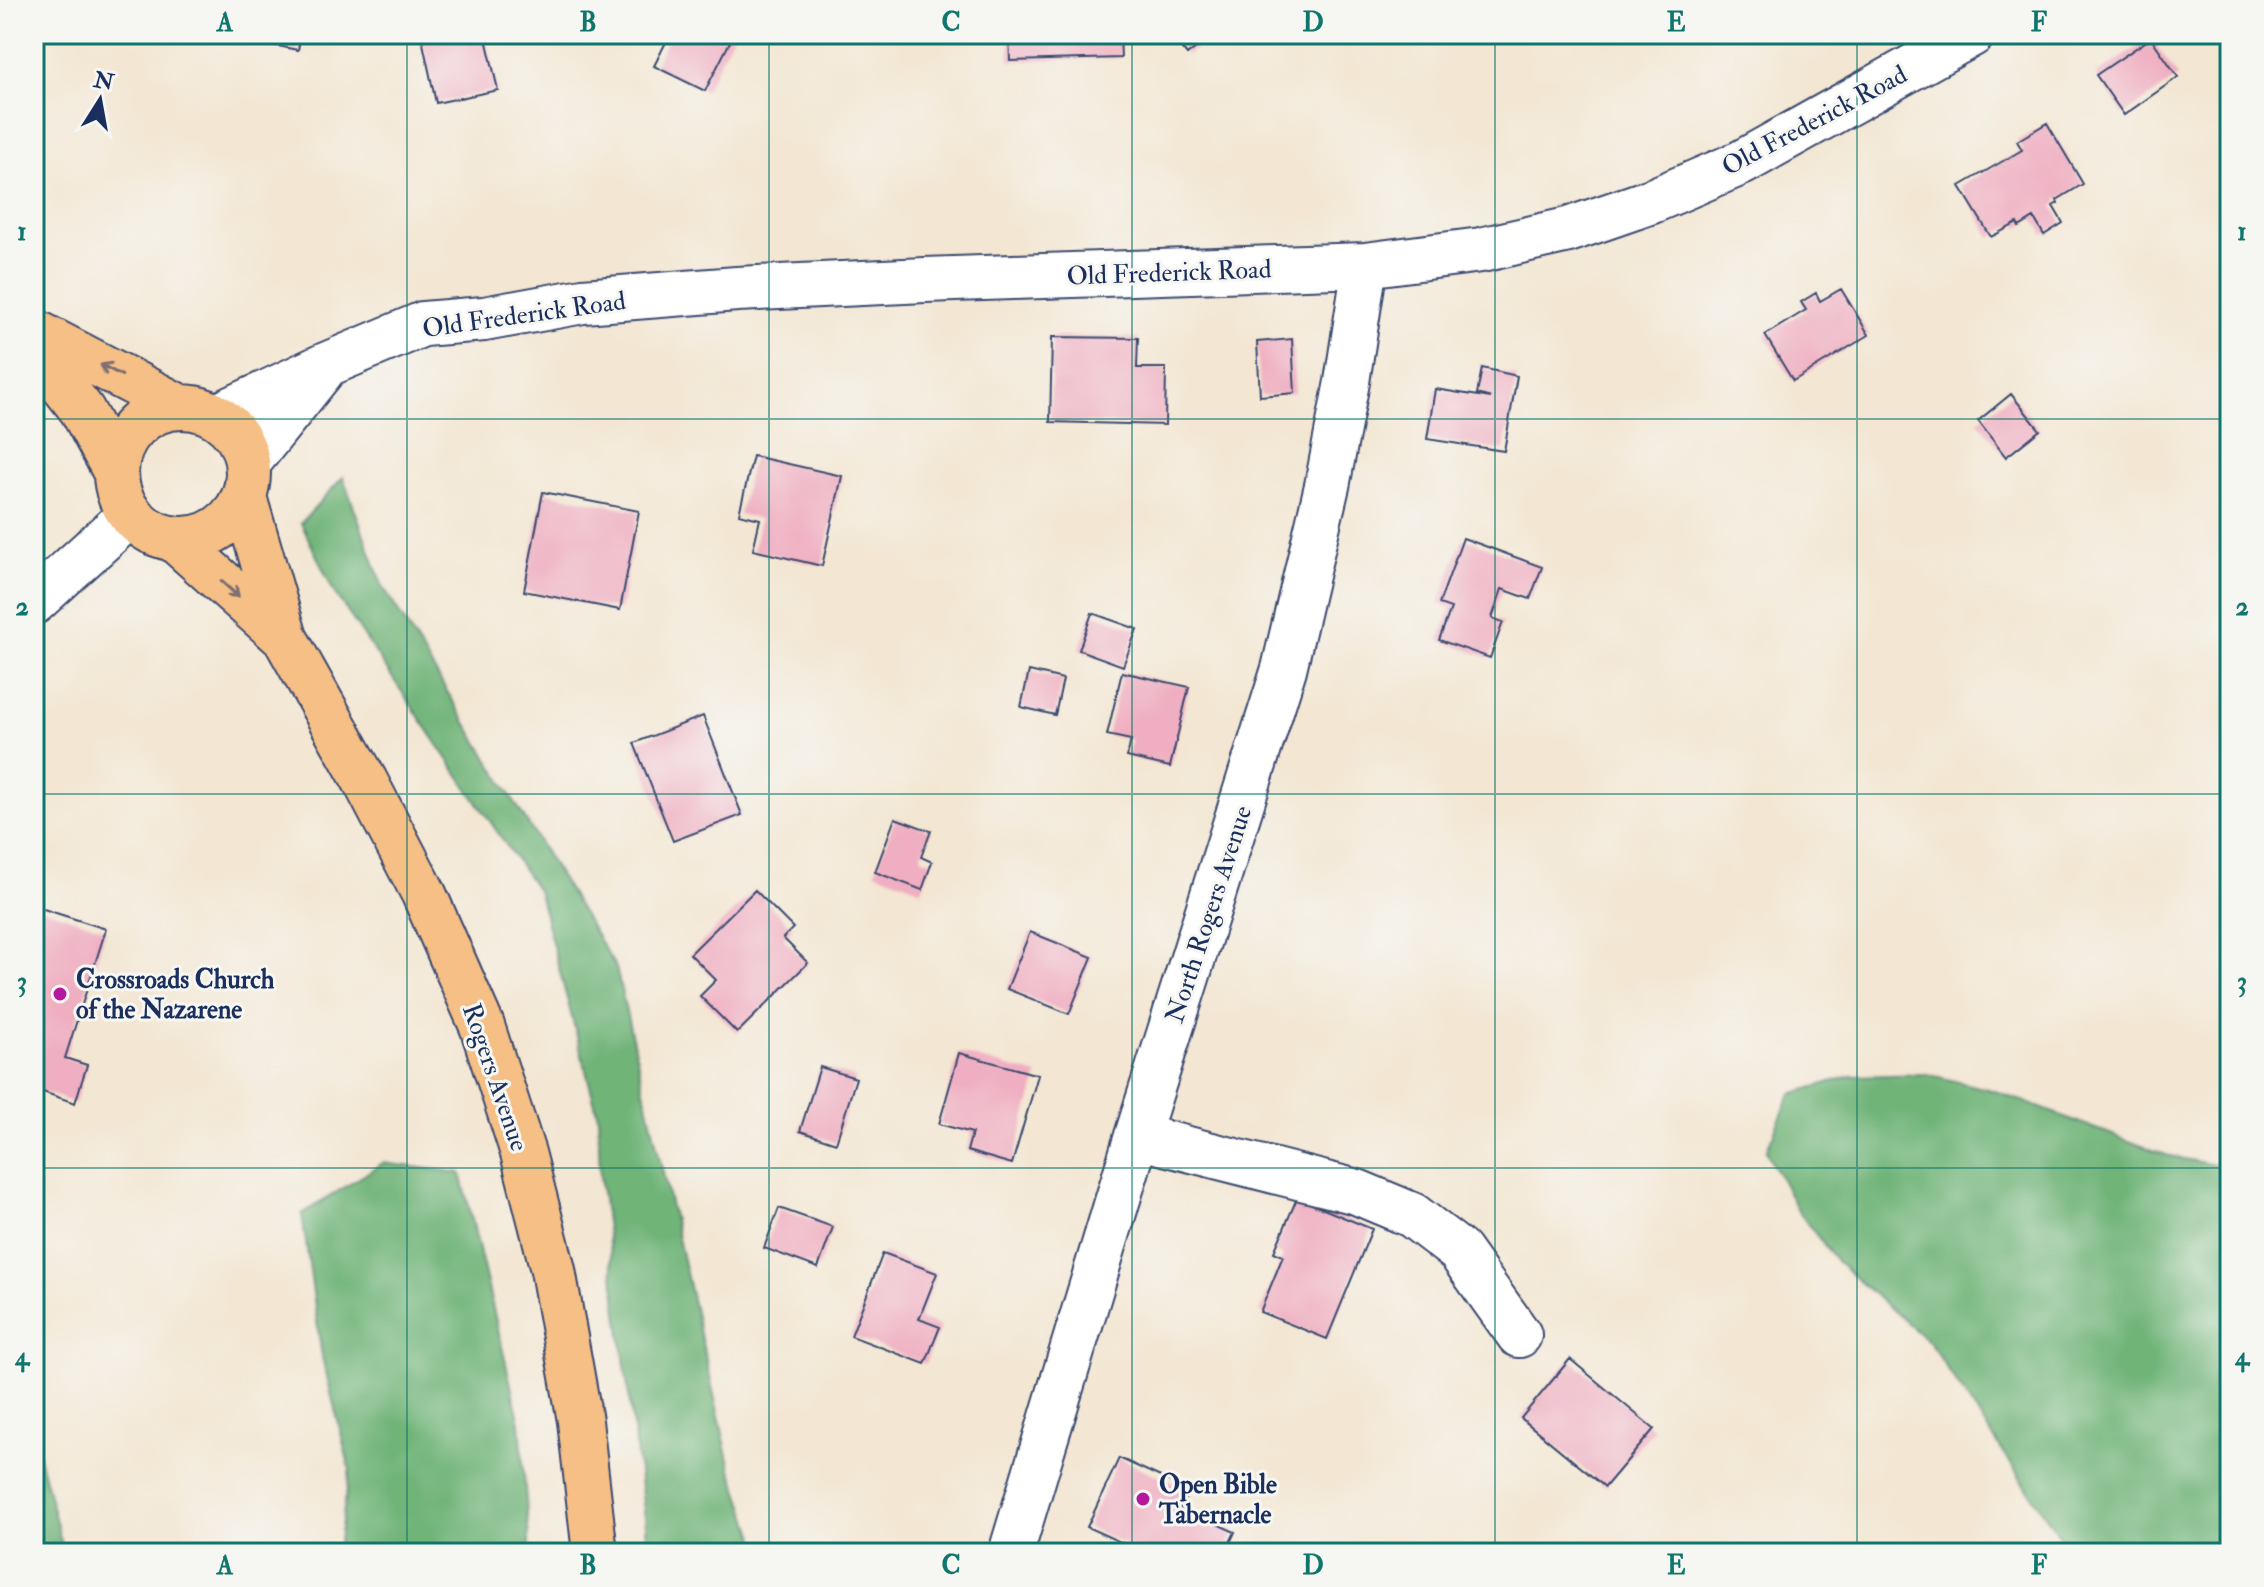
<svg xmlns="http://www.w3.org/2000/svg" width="2264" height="1587" font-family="'IM FELL Double Pica',serif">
  <rect width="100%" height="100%" fill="#f6f6f2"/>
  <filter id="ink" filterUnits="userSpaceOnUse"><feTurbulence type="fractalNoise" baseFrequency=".0125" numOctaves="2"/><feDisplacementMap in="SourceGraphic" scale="16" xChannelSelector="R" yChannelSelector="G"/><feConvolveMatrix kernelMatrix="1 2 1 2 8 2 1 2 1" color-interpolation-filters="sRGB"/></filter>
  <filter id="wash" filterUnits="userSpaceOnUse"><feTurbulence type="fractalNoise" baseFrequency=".006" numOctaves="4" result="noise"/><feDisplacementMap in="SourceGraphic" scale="32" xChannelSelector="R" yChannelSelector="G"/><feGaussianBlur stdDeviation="1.8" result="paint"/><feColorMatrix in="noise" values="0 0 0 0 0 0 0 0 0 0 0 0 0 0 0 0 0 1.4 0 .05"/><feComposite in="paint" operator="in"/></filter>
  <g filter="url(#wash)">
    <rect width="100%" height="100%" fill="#f3e6d2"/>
    <path fill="#70b478" stroke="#46726b" stroke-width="2" d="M343 477 382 585 616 968 731 1469 761 1553H648L646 1525 600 1176 598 1116 539 893 334 592 301 523Z
      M1927 1074 1995 1091 2169 1156 2230 1168V1553H2071L1929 1342 1837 1262 1798 1211 1766 1151 1791 1094 1851 1076Z
      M383 1163 461 1173 520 1423 530 1553H337L350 1469 322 1357 302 1214Z
      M34 1437 64 1553H34Z"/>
    <g id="blocks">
      <path fill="#efaec1" d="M218 34H301L298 50Z
        M421 34H485L498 90 436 103Z
        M670 34H734L705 91 654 66Z
        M1009 34H1120L1121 58 1010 61Z
        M1170 34H1213L1187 55Z
        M2151 38 2178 77 2124 115 2096 75Z
        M2047 123 2083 184 2057 200 2058 203 2053 206 2063 223 2044 235 2034 218 2019 227 2017 223 1991 237 1960 186 2022 150 2017 141Z
        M1841 289 1869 335 1793 381 1765 335 1806 310 1801 302 1816 293 1820 301Z
        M1052 337 1138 338 1137 368H1166L1165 425 1050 422Z
        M1292 339 1295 393 1260 396 1257 342Z
        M1482 368 1517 376 1504 451 1427 439 1435 389 1491 398 1477 394Z
        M2011 394 2040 430 2006 457 1978 421Z
        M753 456 842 476 822 566 753 550 760 519 739 514Z
        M543 492 639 511 620 610 524 591Z
        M1463 538 1542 567 1530 599 1502 589 1492 618 1503 622 1490 658 1439 640 1451 608 1439 604Z
        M1092 613 1137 629 1123 666 1079 650Z
        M1029 671 1063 679 1055 715 1021 707Z
        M1122 672 1189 687 1170 767 1127 757 1131 740 1107 735Z
        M703 716 742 815 673 841 634 743Z
        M895 818 931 831 921 857 932 862 922 890 875 872Z
        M755 890 793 928 783 938 808 963 737 1033 700 996 716 980 690 954Z
        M34 906 106 929 65 1058 87 1065 75 1103 34 1089Z
        M1030 932 1092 957 1069 1014 1007 989Z
        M959 1053 1038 1075 1012 1164 967 1151 972 1133 939 1124Z
        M820 1067 856 1078 836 1143 800 1131Z
        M1297 1198 1372 1229 1327 1339 1260 1312 1283 1256 1274 1252Z
        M779 1208 833 1227 818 1268 764 1248Z
        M883 1253 937 1273 919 1319 940 1327 925 1364 851 1336Z
        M1570 1359 1654 1429 1605 1487 1521 1418Z
        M1119 1458 1189 1490 1181 1508 1235 1532 1225 1553H1144L1087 1527Z"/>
    </g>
  </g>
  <g filter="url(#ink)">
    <use href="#blocks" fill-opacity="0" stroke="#3b4a6f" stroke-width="2"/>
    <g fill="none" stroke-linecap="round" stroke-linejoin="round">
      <defs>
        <path id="minor" d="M217 416 328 364 423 324 484 319 583 301 737 289 925 280 1365 265 1481 250 1568 230 1652 201 1741 163 1972 34
          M248 463 322 371
          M34 602 130 515
          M1137 1136 1357 1192 1412 1215 1459 1251 1519 1335
          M1011 1553 1137 1136 1284 669 1327 486 1347 382 1365 265"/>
        <path id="major" d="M34 331 180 407
          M34 349 82 410 115 471
          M116 473a66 66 0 1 1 132 0a66 66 0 1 1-132 0Z
          M244 497 285 638 365 781 424 894 482 1026 523 1153 553 1270 580 1421 595 1553
          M175 540 285 638"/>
      </defs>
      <use href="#minor" stroke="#3b4a6f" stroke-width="48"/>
      <use href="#major" stroke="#3b4a6f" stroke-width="48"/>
      <use href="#minor" stroke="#fff" stroke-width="44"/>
      <use href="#major" stroke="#f5bf86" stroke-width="44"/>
    </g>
    <defs><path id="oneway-shaft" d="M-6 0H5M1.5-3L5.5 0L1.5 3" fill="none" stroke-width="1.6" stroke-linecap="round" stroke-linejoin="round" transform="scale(2)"/></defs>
    <g stroke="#7d7070">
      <use href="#oneway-shaft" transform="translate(111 370) rotate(-153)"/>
      <use href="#oneway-shaft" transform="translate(230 589) rotate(42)"/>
    </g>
  </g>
  <path fill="none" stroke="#0f766e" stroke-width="2" stroke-opacity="0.55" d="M407 34V1553M769 34V1553M1132 34V1553M1495 34V1553M1857 34V1553M34 419H2230M34 794H2230M34 1168H2230"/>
  <g fill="#b5179e" stroke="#f6f6f2" stroke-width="3">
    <circle cx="60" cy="994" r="8"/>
    <circle cx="1143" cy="1499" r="8"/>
  </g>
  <g text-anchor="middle" stroke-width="6" stroke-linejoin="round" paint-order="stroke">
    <g font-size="26" fill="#1b2f5e" stroke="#f6f6f2">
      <text transform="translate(1814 120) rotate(-28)" y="9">Old Frederick Road</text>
      <text transform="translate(1169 272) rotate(-2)" y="9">Old Frederick Road</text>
      <text transform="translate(524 314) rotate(-8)" y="9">Old Frederick Road</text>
      <text transform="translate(1208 914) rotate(-72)" y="9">North Rogers Avenue</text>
      <text transform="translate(496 1077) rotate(71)" y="9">Rogers Avenue</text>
    </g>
    <g font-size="26" font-weight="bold" fill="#1b2f5e" stroke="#f6f6f2" text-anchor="start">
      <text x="76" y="988">Crossroads Church<tspan x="76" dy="30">of the Nazarene</tspan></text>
      <text x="1159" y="1493">Open Bible<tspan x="1159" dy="30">Tabernacle</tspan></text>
    </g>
  </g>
  <rect width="2264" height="1587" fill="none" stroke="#f6f6f2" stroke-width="88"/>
  <g transform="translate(100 100) rotate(11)" stroke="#f6f6f2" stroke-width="6" paint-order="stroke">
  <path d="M0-6L14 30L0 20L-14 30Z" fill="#1b2f5e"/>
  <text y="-12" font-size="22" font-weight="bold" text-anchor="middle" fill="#1b2f5e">N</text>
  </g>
  <rect x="44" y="44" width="2176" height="1499" fill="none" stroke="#0f766e" stroke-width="3"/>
  <g font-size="26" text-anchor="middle" font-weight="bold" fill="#0f766e">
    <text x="225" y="31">A</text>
    <text x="588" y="31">B</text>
    <text x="951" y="31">C</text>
    <text x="1313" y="31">D</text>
    <text x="1676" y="31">E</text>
    <text x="2039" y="31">F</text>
    <text x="22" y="240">1</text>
    <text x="2242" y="240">1</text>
    <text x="22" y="615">2</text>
    <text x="2242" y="615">2</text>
    <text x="22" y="990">3</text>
    <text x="2242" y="990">3</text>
    <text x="22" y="1365">4</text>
    <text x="2242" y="1365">4</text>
    <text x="225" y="1574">A</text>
    <text x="588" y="1574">B</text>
    <text x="951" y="1574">C</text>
    <text x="1313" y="1574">D</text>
    <text x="1676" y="1574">E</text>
    <text x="2039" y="1574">F</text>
  </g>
</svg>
